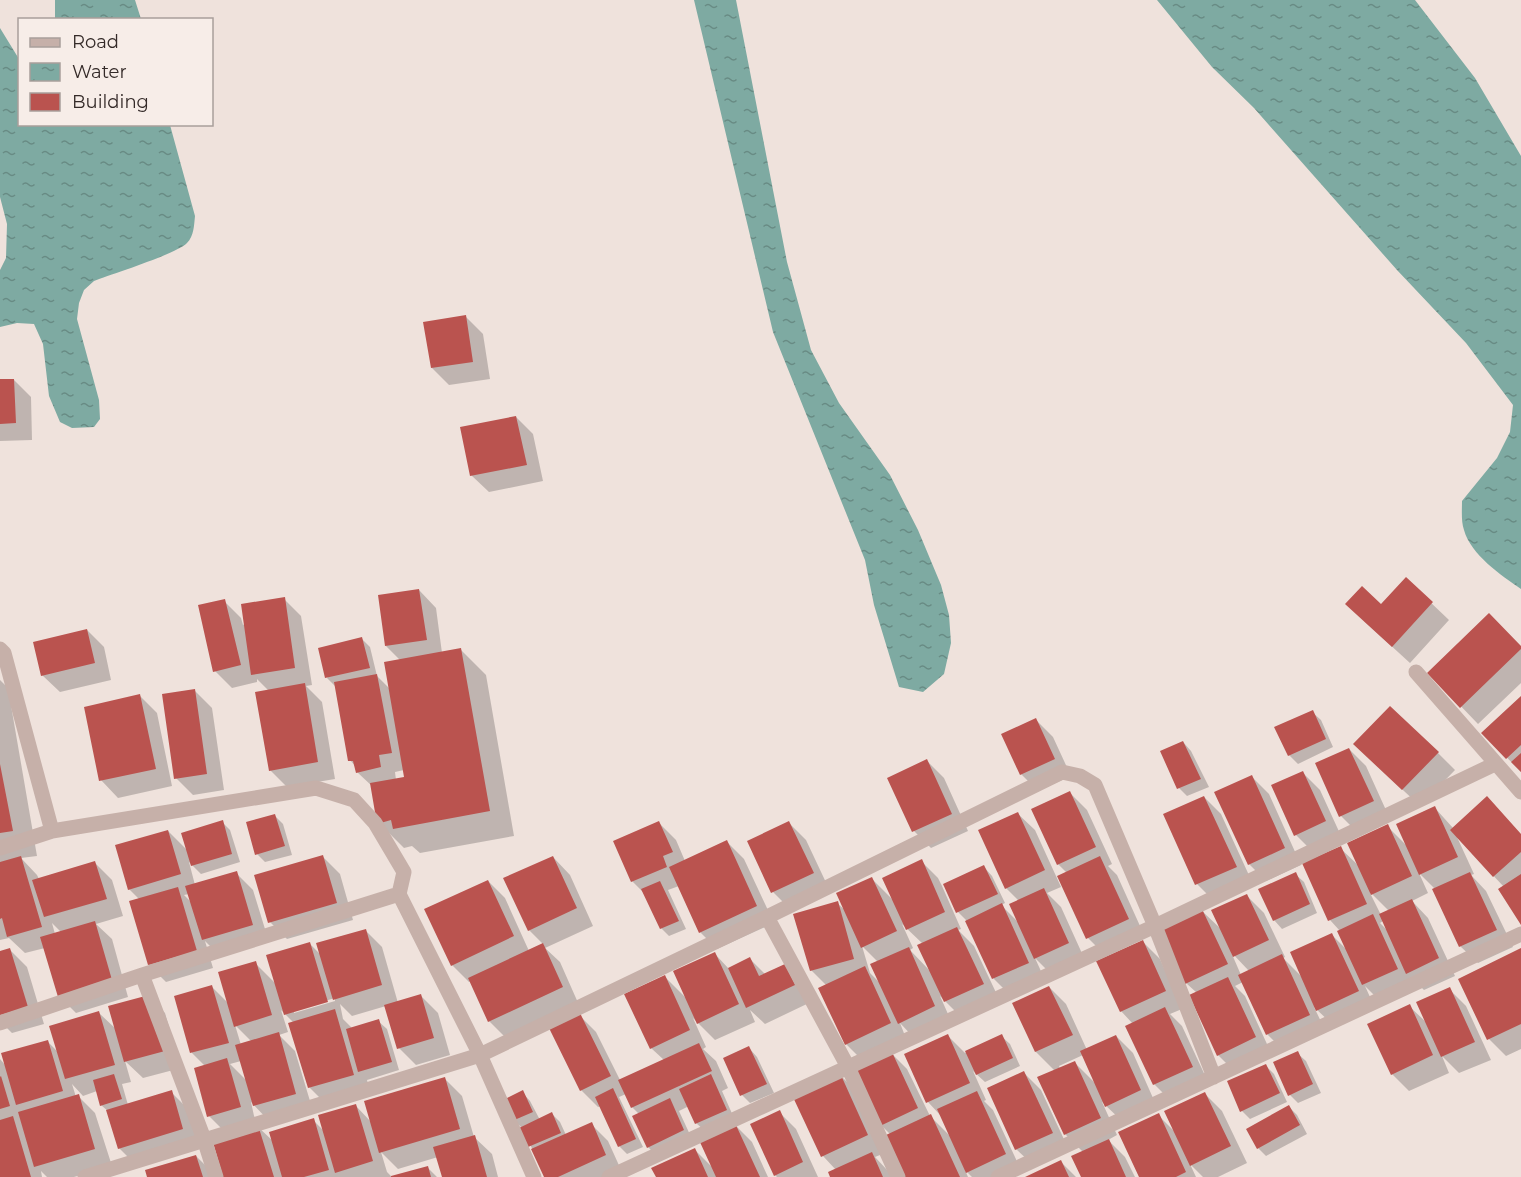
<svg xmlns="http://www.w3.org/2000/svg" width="1521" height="1177" font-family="Montserrat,sans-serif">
  <defs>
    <pattern id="water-ripples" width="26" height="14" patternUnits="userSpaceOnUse" patternTransform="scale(1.5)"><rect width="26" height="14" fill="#7eaaa2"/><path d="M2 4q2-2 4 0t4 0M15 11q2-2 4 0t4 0" fill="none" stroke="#688b84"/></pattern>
  </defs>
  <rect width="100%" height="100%" fill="#efe2dc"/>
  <path fill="url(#water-ripples)" d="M55 0H135L141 19H55Z
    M694 0H736L787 262 811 350 839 403 890 475 918 530 941 585 949 615 951 643 944 674 923 692 899 687 874 605 865 560 773 332Z
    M1157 0H1415L1475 78 1521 156V589C1501 575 1471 555 1464 530 1461 522 1462 510 1462 501L1497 458 1510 432 1513 405 1466 343 1397 270 1254 108 1212 67Z
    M0 28 19 59 20 124 170 125 195 216C194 225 194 236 187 243 176 254 112 274 94 281L84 290 79 303 77 319 99 400 100 419 94 427 72 428 60 422 49 396 43 344 34 324 17 323 0 327V270L6 258 7 224 0 197Z"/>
  <path fill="#0003" fill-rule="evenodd" d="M465 316 483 334 490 379 449 385 432 368Z
    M14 380 31 397 32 440 0 441V381Z
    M516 417 533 434 543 481 489 492 471 475Z
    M1406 579 1449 620 1410 663 1364 621 1382 606Z
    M419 590 436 608 442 653 461 650 486 675 514 836 420 853 412 846 404 848 379 823 373 787 357 772 356 767 350 760 336 687 327 678 361 638 370 647 377 676 390 689 401 661 386 646ZM404 770 406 778 396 780 395 772Z
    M284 599 301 616 312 685 306 686 322 702 335 779 287 787 270 770 269 691 257 679V682L232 688 215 671 224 601 241 618 243 625Z
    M87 630 104 647 111 680 60 692 42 675Z
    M1521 648V683L1478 724 1429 673Z
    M0 680 8 688 37 856 21 858 37 875 39 879 95 863 112 880 123 916 96 924 112 939 128 997 76 1013 59 996 45 948 25 953 9 938 0 940ZM52 923 61 932 55 934Z
    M195 691 212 708 224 790 193 795 176 778Z
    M140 696 157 713 172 786 118 798 101 780Z
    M1521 698V772L1484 734Z
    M1312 712 1321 720 1333 747 1298 764 1289 755Z
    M1036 720 1053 737 1071 776 1038 791 1021 774Z
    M1183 742 1191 751 1209 787 1187 796 1179 788Z
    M1349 749 1366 766 1390 819 1358 833 1341 816Z
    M1438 753 1455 770 1420 806 1372 761Z
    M927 761 944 778 968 831 931 848 914 831Z
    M1303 773 1320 790 1342 838 1313 852 1296 835 1273 786Z
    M1252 777 1269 794 1301 865 1266 881 1249 864Z
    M1070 793 1087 810 1112 864 1108 866 1117 875 1145 937 1105 955 1088 938 1067 873 1058 864Z
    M1204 797 1221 814 1253 884 1214 901 1197 884Z
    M1435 808 1453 828 1521 834V922L1504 887 1457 837 1474 874 1471 875 1486 891 1513 947 1478 963 1460 946 1435 889 1419 873 1428 893 1412 901 1428 918 1455 976 1424 990 1411 977 1414 986 1380 1001 1365 986 1375 1008 1335 1027 1314 1007 1326 1032 1284 1051 1267 1034 1243 982 1235 986 1245 996 1272 1055 1235 1072 1218 1055 1197 993 1186 983 1202 911 1222 930 1247 896 1264 913 1285 957 1283 958 1302 977 1332 935 1347 950 1340 931 1330 920 1304 864 1340 848 1359 866 1387 826 1406 845ZM1370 893H1371L1389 911 1381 915ZM1383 921 1387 930 1380 923ZM1231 952 1249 971 1241 975Z
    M1017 813 1035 830 1061 887 1047 893 1061 907 1085 960 1052 975 1035 958 1045 980 1011 996 994 979 966 920 958 912 945 885 942 886 961 929 958 930 974 946 1000 1001 962 1018 940 996 952 1023 916 1040 900 1023 907 1041 890 1052 907 1069 930 1116 950 1136 941 1116 928 1102 948 1036 965 1053 1001 1036 1010 1044 1020 1066 985 1082 973 1071 986 1100 984 1101 993 1110 1022 1172 1010 1177H972L965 1170 968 1177H907L890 1134 881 1125 865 1063 846 1044 827 986 811 970 837 903 846 911 872 879 893 900 921 861 938 878 942 886 984 867 992 876 1005 903 1001 905 1018 922 1019 901 1006 888ZM902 924 923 944 930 971 910 950 913 948ZM862 946 878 962 881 984 870 973Z
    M275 816 283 824 292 855 265 862 257 854Z
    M222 822 230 830 240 862 201 874 189 862 195 885 236 873 253 890 269 942 220 956 205 941 213 968 166 982 149 965 131 902 140 900 129 889 168 831 189 852ZM189 894 192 903 184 895Z
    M659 823 676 840 685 861 727 842 744 859 774 923 717 949 700 932 679 886 668 890 686 929 669 936 661 928 646 895 632 881Z
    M789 823 806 840 830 891 790 909 773 892Z
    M323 857 340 874 353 920 287 939 270 922Z
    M553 857 570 875 593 926 545 948 560 962 579 1005 506 1038 489 1021 471 981 469 982 452 965 488 881 505 898 529 951 544 945 529 930Z
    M1295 874 1304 882 1317 913 1282 929 1274 920Z
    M365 930 382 947 398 1003 421 996 438 1013 450 1055 416 1065 399 1048 386 1006 352 1016 340 1004 343 1019 352 1028 378 1021 387 1029 399 1070 367 1080 370 1092 326 1104 309 1087 294 1023 281 1010 288 1032 279 1035 295 1051 313 1111 271 1123 251 1102 256 1125 274 1142 313 1120 324 1131 356 1106 372 1123 445 1079 462 1096 474 1137 492 1154 498 1177H443L438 1157 398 1169 381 1152 387 1172 392 1177H225L228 1135 209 1116 205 1066 192 1053 176 997 211 986 229 1004 255 963 276 984 310 944 322 956ZM335 998V1001L294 1013V1010ZM235 1025 252 1042 241 1045ZM241 1061 246 1080 230 1064Z
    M1143 942 1160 959 1182 1009 1170 1014 1182 1026 1209 1084 1171 1101 1154 1084 1133 1024 1121 1011Z
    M10 950 27 967 44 1024 12 1033 0 1021V952Z
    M1521 950V1049L1506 1056 1489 1039 1460 979Z
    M715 954 729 969 750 959 765 974 784 965 811 1002 765 1024 750 1010 755 1022 715 1040 693 1018 706 1047 703 1049 716 1061 728 1088 722 1091 734 1118 705 1131 696 1123 689 1106 679 1111 692 1139 656 1155 648 1147 639 1114 632 1107 626 1094 619 1097 643 1147 627 1154 619 1146 601 1106 598 1107 581 1090 579 1015 596 1032 620 1080 664 1060 651 1048 665 977 687 999Z
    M1049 987 1066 1004 1087 1050 1116 1036 1133 1053 1157 1107 1124 1123 1102 1102 1117 1135 1108 1140 1125 1157 1135 1177H1082L1083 1152 1065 1134 1055 1071 1036 1052 1014 1004ZM1083 1055 1096 1084 1074 1062 1060 1069 1059 1066Z
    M1449 989 1466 1006 1491 1060 1459 1073 1442 1056 1449 1073 1409 1091 1392 1074 1409 1006 1427 1023Z
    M148 996 165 1013 181 1068 143 1078 125 1061 131 1082 122 1084 128 1105 171 1092 188 1109 200 1146 136 1165 119 1148 109 1112 101 1105 97 1091 83 1096 72 1084 76 1097 78 1096 95 1113 112 1166 74 1177H47L41 1171 42 1177H0V1059L6 1066 47 1041 58 1052 99 1013 117 1030Z
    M749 1048 757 1057 774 1093 750 1103 742 1095Z
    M1297 1053 1306 1061 1321 1093 1298 1103 1290 1095Z
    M1266 1066 1274 1074 1287 1102 1250 1119 1242 1111Z
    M1024 1073 1041 1090 1069 1150 1034 1166 1016 1149Z
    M840 1075 857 1092 885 1153 875 1157 888 1171 891 1177H832L836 1170 823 1156Z
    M522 1092 530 1101 540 1120 552 1114 560 1122 566 1135 591 1124 608 1141 622 1172 612 1177H546L522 1128 514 1120Z
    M1205 1094 1222 1111 1247 1163 1218 1177H1203L1190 1164 1196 1177H1140L1158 1115 1176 1133Z
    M1289 1107 1297 1115 1307 1134 1266 1156 1258 1148Z
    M779 1112 796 1129 818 1177H777L775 1175Z
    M735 1125 752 1142 768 1177H657L695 1150 713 1168Z
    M196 1156 213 1173 214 1177H148Z
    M1061 1162 1076 1177H1028Z
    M427 1167 437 1177H395Z"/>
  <path fill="#ba534f" d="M466 315 473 362 431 368 423 322Z
    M0 379H14L16 423 0 424Z
    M516 416 527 465 470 476 460 427Z
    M1406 577 1433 602 1392 647 1345 604 1362 586 1381 604Z
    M419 589 427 640 385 646 378 595Z
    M285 597 295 668 251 675 241 604Z
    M225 599 241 665 213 672 198 605Z
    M1489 613 1521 646V649L1460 708 1427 673Z
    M87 629 95 663 41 676 33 642Z
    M362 637 370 668 325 678 318 648Z
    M461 648 490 811 393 829 391 820 377 824 370 783 404 777 384 662Z
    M377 674 392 753 379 755 381 767 356 773 353 761H348L334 682Z
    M305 683 318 762 269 771 255 692Z
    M195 689 207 774 174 779 162 694Z
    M140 694 156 769 99 781 84 707Z
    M1521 696V745L1506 759 1481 733Z
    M1390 706 1439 752 1402 790 1353 744Z
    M1313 710 1326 739 1288 756 1274 727Z
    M1036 718 1055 759 1020 775 1001 734Z
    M1183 741 1201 779 1177 789 1160 751Z
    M1349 748 1374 801 1339 817 1315 763Z
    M1521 753V772L1511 762Z
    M927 759 952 814 912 832 887 778Z
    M0 764 13 831 0 833Z
    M1303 771 1326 821 1294 836 1271 785Z
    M1252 775 1285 848 1248 865 1214 792Z
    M1070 791 1096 847 1057 865 1031 809Z
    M1204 796 1237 867 1195 885 1163 814Z
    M1487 796 1521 834V852L1493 877 1450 830Z
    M1435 806 1458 857 1419 875 1396 824Z
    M1018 812 1045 870 1005 889 978 830Z
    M275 814 285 846 255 855 246 822Z
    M223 820 232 854 191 866 181 833Z
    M659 821 673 852 663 856 667 867 631 882 613 841Z
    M789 821 814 873 771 893 747 841Z
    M1388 824 1412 876 1371 895 1347 843Z
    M168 830 181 874 128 890 115 845Z
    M727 840 757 906 699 933 669 867Z
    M1341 846 1367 904 1328 921 1302 863Z
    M323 855 337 903 268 923 254 875Z
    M21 856 42 927 7 937 2 918 0 919V862Z
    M553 856 577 908 528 931 503 878Z
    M1100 856 1129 919 1086 939 1057 876Z
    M922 859 945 912 906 930 882 878Z
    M95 861 107 899 44 917 32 880Z
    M984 865 998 894 956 913 943 884Z
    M237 871 253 925 202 940 185 886Z
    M1296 872 1310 904 1273 921 1258 889Z
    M1470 872 1497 930 1459 947 1432 889Z
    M1521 874V925L1498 889Z
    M872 877 897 931 861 948 836 893Z
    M488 880 514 936 451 966 424 909Z
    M660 881 679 921 660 929 641 889Z
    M178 887 197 951 148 965 129 901Z
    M1044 888 1069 943 1034 959 1009 904Z
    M1247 894 1269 940 1233 957 1211 910Z
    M1412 899 1439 958 1406 974 1379 914Z
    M838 901 854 959 810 971 793 914Z
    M1002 903 1029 963 992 979 965 921Z
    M1202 909 1228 964 1185 984 1160 929Z
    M1373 914 1398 969 1362 985 1337 931Z
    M95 921 112 980 58 997 40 937Z
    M957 927 984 984 944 1002 917 945Z
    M366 929 382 985 333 1000 316 943Z
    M1332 933 1359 991 1316 1011 1290 952Z
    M1143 940 1166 991 1120 1012 1096 961Z
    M310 942 328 1002 284 1015 266 955Z
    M543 943 563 987 488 1022 468 978Z
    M909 947 935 1006 898 1024 870 964Z
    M10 948 28 1007 0 1015V951Z
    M1521 948V1024L1487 1040 1458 979Z
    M715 952 739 1004 697 1024 673 971Z
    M1282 954 1310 1015 1266 1035 1238 975Z
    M750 957 759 976 785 964 795 985 746 1008 728 968Z
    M256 961 272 1015 234 1027 218 972Z
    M865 966 891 1023 845 1045 818 988Z
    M665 975 690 1030 650 1049 624 994Z
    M1228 977 1256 1037 1217 1056 1189 995Z
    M212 985 229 1043 190 1053 174 996Z
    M1049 986 1073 1035 1035 1052 1012 1003Z
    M1450 987 1475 1042 1441 1057 1416 1002Z
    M421 994 434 1038 397 1049 384 1005Z
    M149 995 165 1051 124 1062 108 1006Z
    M1410 1004 1433 1055 1391 1075 1367 1024Z
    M1165 1007 1193 1067 1153 1085 1125 1026Z
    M335 1009 354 1075 308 1088 288 1023Z
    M99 1011 115 1065 65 1079 49 1026Z
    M580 1013 611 1076 580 1091 549 1028Z
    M379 1019 392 1062 358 1072 346 1029Z
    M279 1032 296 1094 253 1106 235 1045Z
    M948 1034 970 1083 926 1103 904 1054Z
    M1002 1034 1013 1058 976 1075 965 1051Z
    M1116 1035 1141 1090 1105 1107 1080 1051Z
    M48 1040 63 1091 16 1105 1 1053Z
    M699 1043 712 1071 631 1108 618 1080Z
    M749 1046 767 1084 740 1096 723 1058Z
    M891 1050 918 1108 880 1126 853 1067Z
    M1298 1051 1313 1084 1288 1096 1273 1062Z
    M227 1058 241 1107 207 1117 194 1068Z
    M1075 1061 1101 1118 1064 1135 1037 1077Z
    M1266 1064 1280 1093 1240 1112 1227 1081Z
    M1024 1071 1053 1133 1015 1150 987 1088Z
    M840 1073 868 1135 821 1157 792 1095Z
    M114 1074 122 1099 100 1106 93 1080Z
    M711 1074 727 1110 695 1124 679 1089Z
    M1 1076 10 1106 0 1109V1077Z
    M445 1077 460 1129 379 1153 364 1101Z
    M613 1088 636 1139 618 1147 595 1097Z
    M172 1090 183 1129 118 1149 106 1110Z
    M523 1090 533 1112 512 1121 503 1100Z
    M977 1091 1006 1154 966 1173 937 1109Z
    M1205 1092 1231 1146 1190 1166 1164 1111Z
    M79 1094 95 1149 34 1167 18 1112Z
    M670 1098 684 1130 647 1148 632 1116Z
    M356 1104 373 1161 335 1173 318 1115Z
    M1289 1105 1300 1125 1257 1149 1246 1129Z
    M780 1110 803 1162 774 1176 750 1124Z
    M552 1112 561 1133 528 1147 519 1128Z
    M1159 1113 1186 1172 1176 1177H1139L1118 1132Z
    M931 1114 960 1177H905L886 1135Z
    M13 1116 31 1177H0V1120Z
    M314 1118 329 1170 304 1177H282L269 1132Z
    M592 1122 606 1155 558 1177H544L531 1149Z
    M735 1123 760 1177H716L699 1140Z
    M258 1125 274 1177H223L212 1139Z
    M475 1135 487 1177H442L433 1147Z
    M1109 1139 1126 1177H1081L1071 1156Z
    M695 1148 708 1177H656L651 1168Z
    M872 1152 883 1177H830L828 1172Z
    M196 1155 203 1177H147L145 1170Z
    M1061 1160 1069 1177H1025Z
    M428 1166 431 1177H391V1176Z"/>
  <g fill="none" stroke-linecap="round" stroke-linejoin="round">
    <path stroke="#c6b0a9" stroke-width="15" d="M0 649 4 653 52 831 316 788 354 800 375 823 404 872 399 894 480 1055 534 1177
      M1416 672 1521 792
      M0 848 52 831
      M767 917 848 1067 898 1177
      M142 975 204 1139 216 1177
      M0 1023 142 975 399 894
      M85 1177 480 1055 767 917 1062 772 1080 776 1095 785 1155 926 1214 1077
      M609 1177 1155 926 1495 764
      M998 1177 1521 934"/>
  </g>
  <rect x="18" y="18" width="195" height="108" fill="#f7ede8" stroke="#a99f9b" stroke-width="1.5"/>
  <rect x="30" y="38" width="30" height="9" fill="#c6b0a9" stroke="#a99f9b" stroke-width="1.5"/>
  <text x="72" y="48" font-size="18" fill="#342a28">Road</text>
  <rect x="30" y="63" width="30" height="18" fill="url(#water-ripples)" stroke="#a99f9b" stroke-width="1.5"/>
  <text x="72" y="78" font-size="18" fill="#342a28">Water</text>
  <rect x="30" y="93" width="30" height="18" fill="#ba534f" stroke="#a99f9b" stroke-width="1.5"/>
  <text x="72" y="108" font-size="18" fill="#342a28">Building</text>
</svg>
